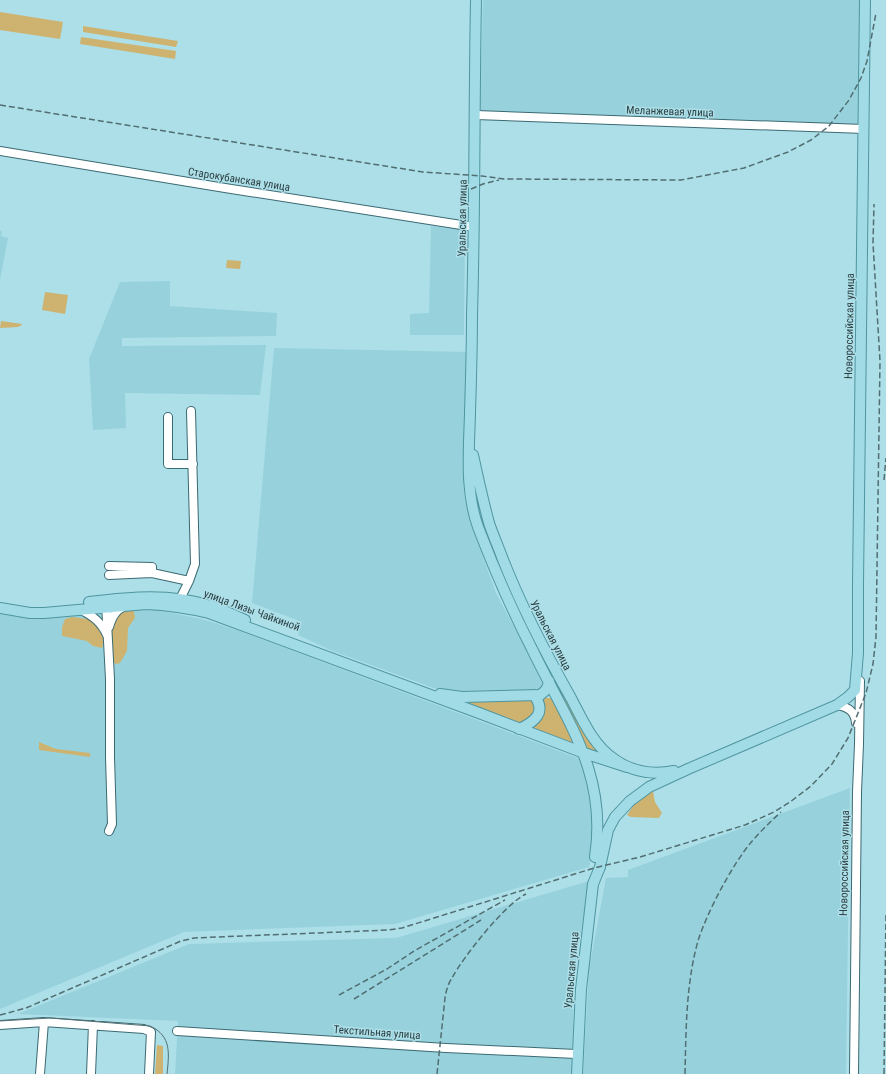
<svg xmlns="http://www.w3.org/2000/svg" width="886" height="1074" font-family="'Roboto Condensed',sans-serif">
  <rect width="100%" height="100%" fill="#addfe8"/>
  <path fill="#97d2dc" d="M483 0H861V127L480 113Z
    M431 226 465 230 464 335H410V314L429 313Z
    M0 230 2 232 1 236 8 238 0 280Z
    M170 281V306L277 313 276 336 122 338V346L266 345 260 395 125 393 126 428 93 430 89 359 120 282Z
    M274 348 470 352 464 494 470 521 496 593 544 683 539 690 530 692 462 694 439 690 330 650 298 635 302 622 252 603Z
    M146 608 202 619 240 631 583 760 595 815 593 851 589 867 395 924 184 932 0 1009V611Z
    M850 788 846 1074H583L589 969 606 878 628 877V870Z
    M589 881 574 976 572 1074H175L178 1021 18 1014 189 944 396 938Z"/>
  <path fill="#cdb36f" d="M0 12 63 22 60 39 0 30Z
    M83 26 178 41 176 47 83 32Z
    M81 37 176 51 175 59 80 44Z
    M227 260 241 261 240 269 226 268Z
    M45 292 68 295 65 314 42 310Z
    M1 321 22 324V325L18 327 0 328Z
    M132 609 134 612 135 618 128 628 127 651 120 663 116 664 112 662C111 640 104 614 132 609Z
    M72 617C77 618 83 618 88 619 100 622 106 637 102 648L93 646 87 641 62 636V627L65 619Z
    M523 624 585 735 597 752 587 749 576 725Z
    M533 698 536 704 534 717 520 724 469 703V701Z
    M540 698H552L578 745 531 727Z
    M39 742 56 749 90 753V757L39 750Z
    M653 791 655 802 662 813 659 818 631 817 627 815 635 803Z
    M157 1045 163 1046V1074H155Z"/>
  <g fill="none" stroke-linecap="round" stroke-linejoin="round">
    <defs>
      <path id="minor" d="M476 115 864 129
        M0 151 225 188 474 227
        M168 417V464H193
        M109 566 152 567V573L189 581
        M109 575 152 573
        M180 599 189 581 195 564 191 411
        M106 603 110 679V757L112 824 109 831
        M81 610C93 616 101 622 107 635
        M109 627C112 617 116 609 126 606
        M837 705C849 707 855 712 856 723
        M0 1025 44 1022 144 1029 151 1032 149 1074
        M177 1031 446 1048 576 1054
        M40 1074 44 1022
        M91 1074 93 1025
        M854 1074 857 792 859 744 860 681"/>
      <path id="major" d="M476 0C474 105 475 210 472 315 472 348 471 380 470 413 469 451 465 491 478 527 494 569 512 610 532 649 566 720 608 773 595 857
        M473 455C478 478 483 501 489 523 493 535 498 546 502 557 521 606 545 652 571 698 582 719 593 745 614 759 632 772 653 775 674 771
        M89 602C131 597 170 593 211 606 223 610 234 615 245 620
        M0 608 30 613H44L146 604C167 605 188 608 209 613L479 713 584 753 627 767
        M440 694 462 697 540 695C546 691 548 688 549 681
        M519 729C535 722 547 712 534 695
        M577 1074 581 989 593 884 600 867 608 830 615 817 630 801 649 787 688 769 837 705 848 697 855 690 858 653V584L865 0"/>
    </defs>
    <use href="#minor" stroke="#3b6a72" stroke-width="10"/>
    <use href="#major" stroke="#4f95a0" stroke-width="12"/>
    <use href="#minor" stroke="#fff" stroke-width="8"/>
    <use href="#major" stroke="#a1dbe5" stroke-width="10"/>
    <path stroke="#516e72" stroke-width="1" d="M0 1021 50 1018 150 1026C172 1036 169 1054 167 1074"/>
    <path stroke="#516e72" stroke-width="1.5" stroke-dasharray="6 3" stroke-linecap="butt" d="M0 105 423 172 482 176 504 179 681 180 744 168 788 152 811 140 829 126 849 100 861 78 867 61 876 13
      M471 189 483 184 499 180
      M884 480 886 458
      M339 995 387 969 414 951 505 900
      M354 999 481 920
      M0 1015 26 1008 181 941 194 938 388 930 402 928 594 868 640 857 745 825 774 812 790 802 811 786 832 764 848 738 866 693 873 664 876 637 880 361 873 243 874 204
      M437 1074 445 998C446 991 448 984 452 978 463 957 506 903 526 894
      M685 1074C686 1030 686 983 698 941 707 912 733 863 753 840 762 830 771 821 781 812
      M884 1074 886 912"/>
  </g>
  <g text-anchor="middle" stroke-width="3" stroke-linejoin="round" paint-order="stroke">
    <g font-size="11" fill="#2b3f42" stroke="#addfe8">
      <text transform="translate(670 111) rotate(2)" y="4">Меланжевая улица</text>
      <text transform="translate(239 179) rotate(9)" y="4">Старокубанская улица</text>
      <text transform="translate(462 218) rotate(-89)" y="4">Уральская улица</text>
      <text transform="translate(849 326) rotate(-89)" y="4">Новороссийская улица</text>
      <text transform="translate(252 610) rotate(20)" y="4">улица Лизы Чайкиной</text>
      <text transform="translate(551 635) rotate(63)" y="4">Уральская улица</text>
      <text transform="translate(844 863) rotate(-89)" y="4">Новороссийская улица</text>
      <text transform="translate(571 970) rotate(-85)" y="4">Уральская улица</text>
      <text transform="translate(377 1032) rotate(4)" y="4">Текстильная улица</text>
    </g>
  </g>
</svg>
